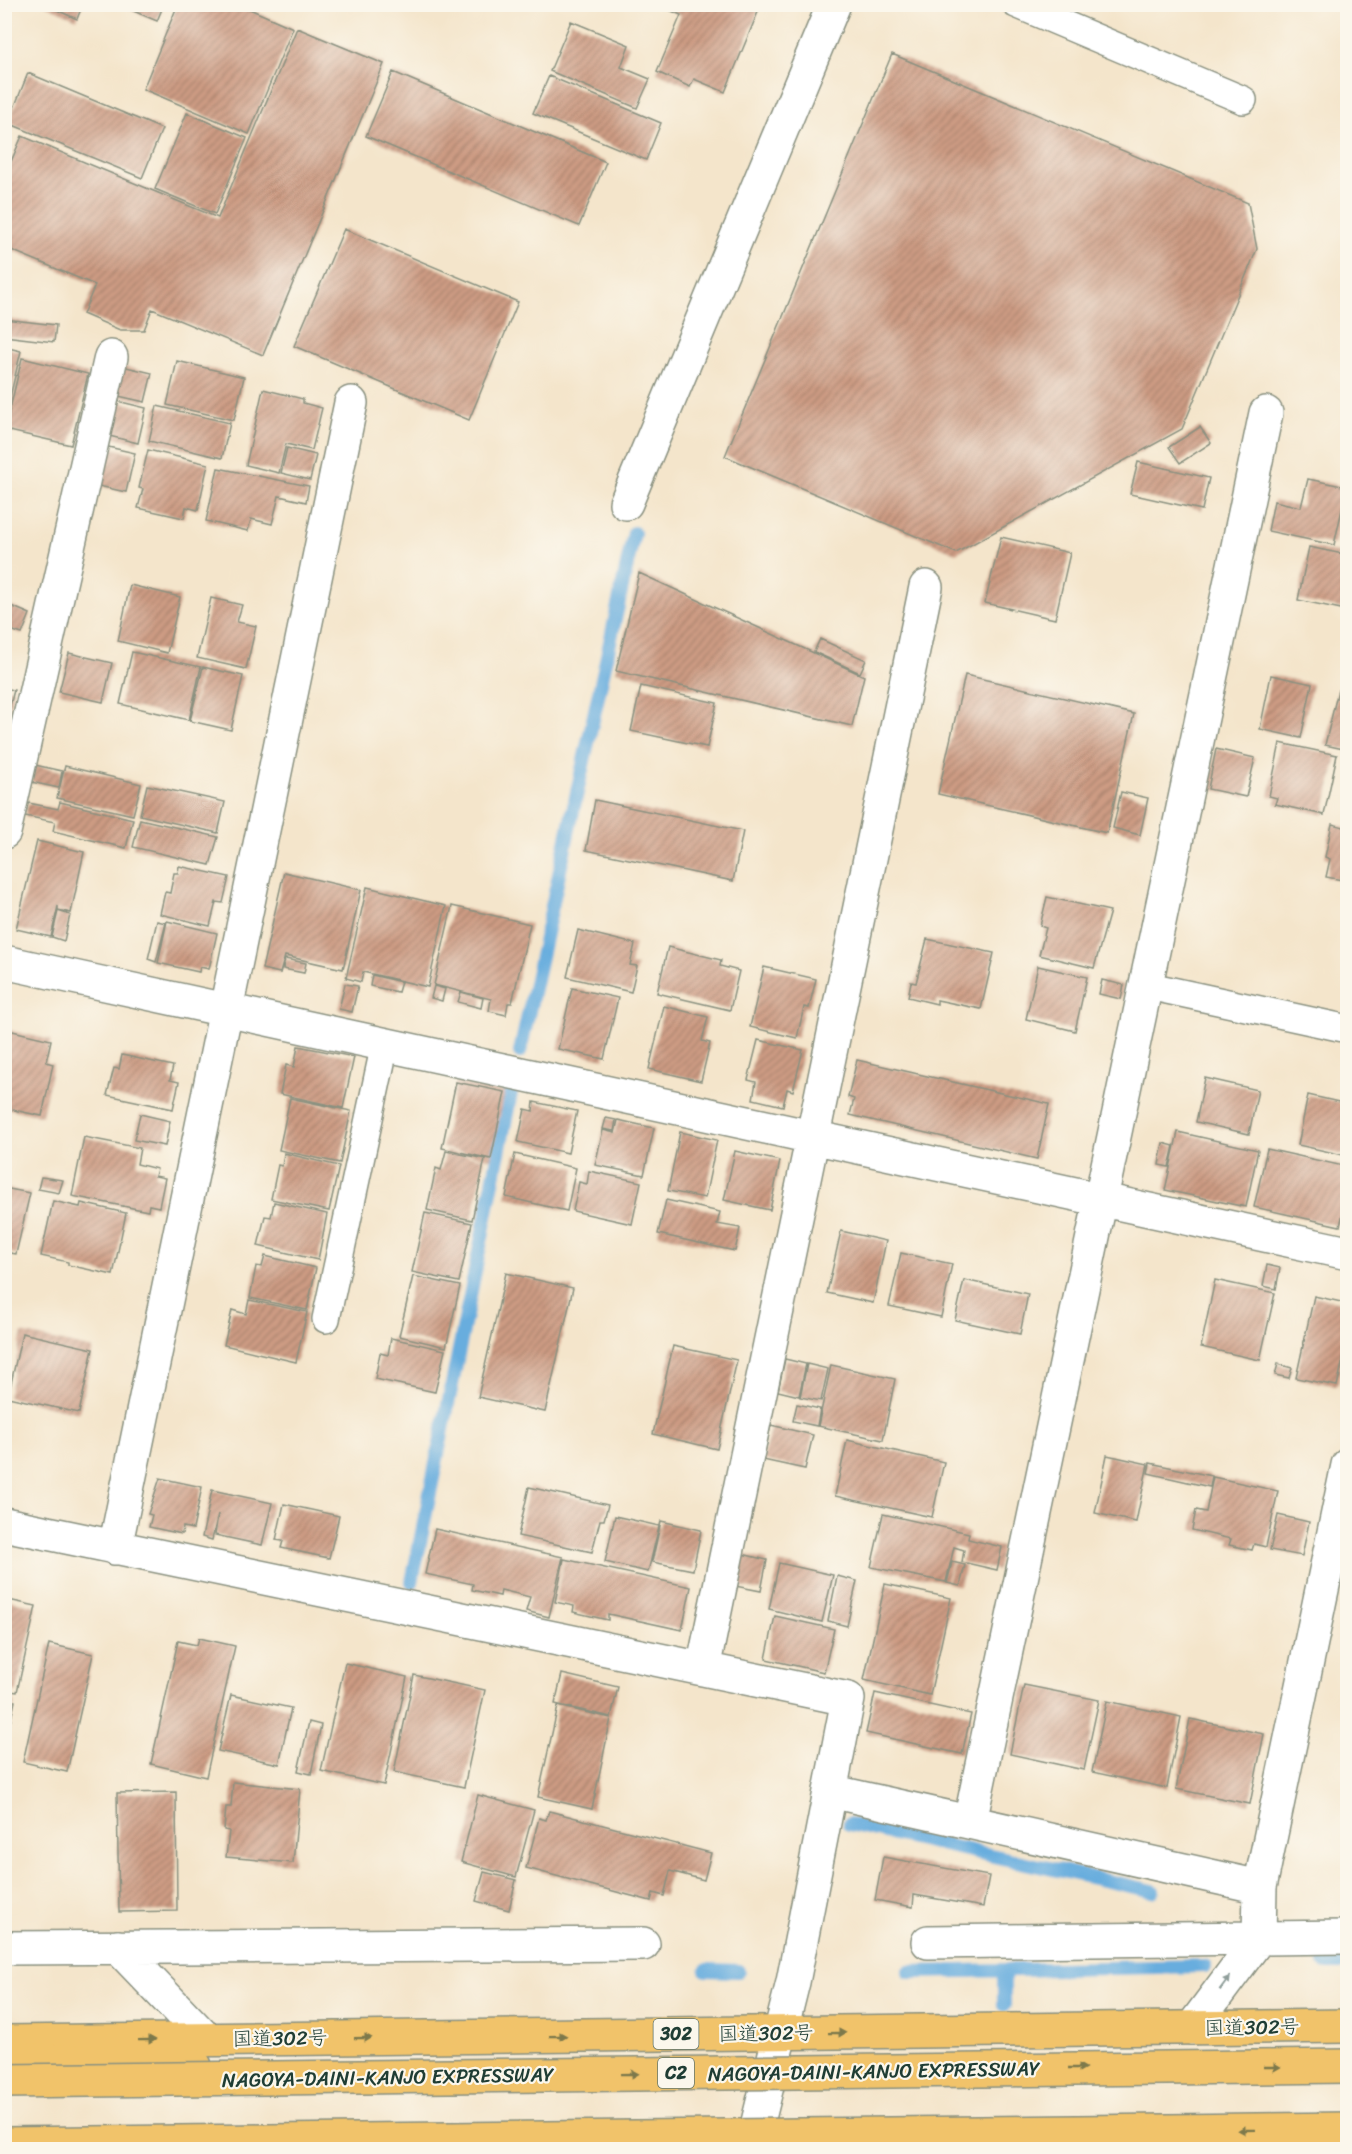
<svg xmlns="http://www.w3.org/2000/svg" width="1352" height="2154" font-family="Sriracha,'Klee One',sans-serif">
  <defs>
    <pattern id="building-hatch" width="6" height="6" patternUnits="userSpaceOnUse" patternTransform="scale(1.5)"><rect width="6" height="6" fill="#cd9b83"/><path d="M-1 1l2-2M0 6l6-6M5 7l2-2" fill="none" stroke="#a6806c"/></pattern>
  </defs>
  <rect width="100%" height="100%" fill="#fbf7ec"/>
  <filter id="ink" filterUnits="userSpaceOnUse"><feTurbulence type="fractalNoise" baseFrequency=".0167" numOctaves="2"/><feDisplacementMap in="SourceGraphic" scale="12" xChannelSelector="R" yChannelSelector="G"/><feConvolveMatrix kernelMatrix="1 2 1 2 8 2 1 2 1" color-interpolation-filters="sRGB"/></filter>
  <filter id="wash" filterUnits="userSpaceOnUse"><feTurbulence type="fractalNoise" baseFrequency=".008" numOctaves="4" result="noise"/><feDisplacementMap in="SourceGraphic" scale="24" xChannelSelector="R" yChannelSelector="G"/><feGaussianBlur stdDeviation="1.35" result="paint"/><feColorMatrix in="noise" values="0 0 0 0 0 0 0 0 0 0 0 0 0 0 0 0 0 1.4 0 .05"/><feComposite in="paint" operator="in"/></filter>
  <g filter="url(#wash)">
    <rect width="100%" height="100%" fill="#f4e5cb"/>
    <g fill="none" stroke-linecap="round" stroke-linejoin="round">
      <path stroke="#68adde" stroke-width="14" d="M520 1052 634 533
        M412 1582 511 1093
        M849 1824 1153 1891
        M1325 1963H1348
        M706 1970 738 1971
        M1004 1970V2005
        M909 1972 1205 1966"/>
    </g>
    <g id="blocks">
      <path fill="url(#building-hatch)" d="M43 4H83L77 19Z
        M117 4H164L157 21Z
        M178 4H238L293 28 249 134 143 89Z
        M655 4H754L760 7 725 92 694 79 690 87 657 72 681 15Z
        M571 21 629 45 621 67 650 79 637 108 550 71Z
        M297 28 384 64 263 355 152 309 144 330H120L83 314 95 285 4 247V178L22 136 218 218Z
        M892 54 1248 203 1257 249 1182 429 956 553 725 456Z
        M393 72 606 162 579 226 366 136Z
        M28 73 162 129 142 178 8 123Z
        M549 76 661 123 646 160 533 113Z
        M187 113 247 138 215 214 155 189Z
        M344 229 518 302 469 420 294 346Z
        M4 319 56 325 54 342 4 336Z
        M4 347 21 351 5 418H4Z
        M22 358 88 374 71 445 5 430Z
        M177 361 244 377 234 420 167 405Z
        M122 366 152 373 145 402 114 395Z
        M263 389 303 399V403L322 408 312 450 286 444 279 473 246 465Z
        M113 400 146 408 138 443 105 435Z
        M157 406 230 423 222 458 149 441Z
        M1200 427 1211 443 1180 463 1169 447Z
        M104 446 135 453 126 492 94 485Z
        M287 448 316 455 310 480 281 473Z
        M148 450 208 464 198 510 186 507 184 518 138 508 143 489 139 488Z
        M1138 462 1209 478 1202 510 1130 494Z
        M218 468 309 486 306 502 279 496 272 524 251 519 248 531 206 521Z
        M1308 479 1347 487 1334 545 1268 531 1274 501 1301 507Z
        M1001 537 1070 553 1055 619 985 603Z
        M1309 547 1348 555 1346 610 1298 600Z
        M639 573 864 676 852 726 616 671Z
        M130 585 180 597 167 653 118 641Z
        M211 598 242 605 237 622 256 626 246 669 197 658Z
        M4 603 30 614 22 634 8 629 4 638Z
        M820 639 866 660 860 673 814 652Z
        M132 652 201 667 189 720 120 704Z
        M69 653 112 663 103 702 59 692Z
        M203 667 243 676 231 730 190 721Z
        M965 675 1134 714 1107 833 938 794Z
        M1271 675 1312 684 1301 738 1260 729Z
        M641 686 717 703 707 747 631 731Z
        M4 688 14 690 5 725 4 724Z
        M1338 690 1348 692V750L1325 745Z
        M1280 743 1337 755 1324 815 1275 804 1277 798 1269 796Z
        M1216 749 1255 758 1246 797 1208 789Z
        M35 765 62 771 59 788 31 782Z
        M65 766 141 784 133 815 57 798Z
        M147 785 225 802 218 833 140 815Z
        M1121 792 1148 798 1140 835 1113 828Z
        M595 800 743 831 733 881 586 850Z
        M60 802 133 819 126 848 53 831 55 822 25 816 28 803 58 809Z
        M140 819 218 837 210 865 133 847Z
        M1332 824 1348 828V881L1326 877 1330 859 1325 857Z
        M37 841 84 852 71 913 58 910V906L51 937 16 929Z
        M179 866 229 877 223 903 216 902 210 926 160 914 165 892 170 893 174 873H178Z
        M284 872 361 890 343 969 285 956 280 973 262 969Z
        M367 887 446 906 428 987 363 972 361 982 346 978Z
        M1047 897 1110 911 1094 968 1039 955 1046 928 1040 926Z
        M452 906 530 924 512 1003H508L506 1015 489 1011 491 999 434 985Z
        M58 911 70 915 64 941 52 937Z
        M157 921 166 923 156 962 148 959Z
        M167 921 217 933 209 969 200 967 199 972 158 963Z
        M578 930 635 944 630 965 637 966 631 992 567 977Z
        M927 939 994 953 981 1009 937 1000V1004L908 997 911 982 916 983Z
        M668 947 721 960 720 966 739 971 730 1010 657 993Z
        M285 959 306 963 304 973 283 969Z
        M1038 966 1087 977 1075 1031 1026 1019Z
        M764 967 816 979 809 1008 804 1007 797 1038 750 1027Z
        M372 975 401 982 398 992 370 986Z
        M1102 980 1124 985 1121 999 1099 994Z
        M345 984 358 986 352 1012 339 1009Z
        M434 986 445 989 442 1001 431 998Z
        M572 988 618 998 604 1059 558 1049Z
        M461 992 483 998 481 1008 458 1002Z
        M664 1006 708 1017 702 1041 710 1043 701 1081 649 1069Z
        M4 1029 51 1040 46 1062 53 1064 42 1116 4 1108Z
        M758 1040 803 1050 793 1091 787 1089 783 1106 753 1099 756 1082 748 1080Z
        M298 1046 354 1057 343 1108 280 1094 286 1065 294 1067Z
        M122 1055 173 1066 170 1080 179 1082 173 1109 107 1095 114 1068 119 1069Z
        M857 1060 1049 1104 1037 1159 850 1115 854 1099 848 1097Z
        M1205 1078 1258 1090 1249 1134 1196 1122Z
        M456 1082 505 1092 491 1159 442 1148Z
        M1308 1095 1348 1104V1156L1298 1145Z
        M290 1098 351 1111 340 1163 279 1150Z
        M534 1102 577 1111 568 1153 518 1142 525 1109 533 1111Z
        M140 1114 170 1121 165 1146 134 1140Z
        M606 1118 616 1120 614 1131 603 1129Z
        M618 1120 654 1128 644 1175 595 1165 603 1130 615 1133Z
        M680 1132 717 1140 705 1198 668 1191Z
        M1178 1132 1258 1150 1246 1207 1165 1190Z
        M84 1137 140 1148 137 1164 157 1169 155 1176 165 1178 159 1207 149 1205 148 1211 72 1196Z
        M1163 1143 1174 1146 1169 1167 1159 1165Z
        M1267 1149 1348 1167V1192L1340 1226 1254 1207Z
        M446 1151 485 1159 472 1220 427 1210 436 1168 441 1170Z
        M735 1151 780 1161 770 1210 724 1200Z
        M284 1153 339 1166 329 1211 271 1199 278 1165 282 1166Z
        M515 1154 576 1168 567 1211 506 1197Z
        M589 1171 641 1182 632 1224 573 1211 579 1182 587 1184Z
        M41 1177 63 1180 59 1193 38 1189Z
        M4 1188 30 1193 16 1254 4 1252Z
        M666 1200 720 1212 717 1224 740 1228 735 1251 658 1234Z
        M53 1201 80 1207 81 1203 126 1213 113 1275 68 1265V1262L41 1256Z
        M274 1202 327 1214 318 1260 258 1246 265 1216 271 1217Z
        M425 1213 472 1223 459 1282 412 1272Z
        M841 1231 886 1241 873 1303 827 1293Z
        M901 1253 952 1264 941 1317 889 1306Z
        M265 1256 316 1268 307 1310 250 1298 256 1266 262 1267Z
        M1267 1265 1280 1268 1276 1289 1263 1286Z
        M506 1273 573 1288 545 1412 478 1397Z
        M413 1276 460 1286 446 1347 399 1336Z
        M964 1280 1028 1294 1020 1334 955 1320Z
        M1215 1280 1275 1293 1260 1360 1201 1347Z
        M1314 1296 1346 1303 1343 1313 1348 1314V1338L1337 1386 1296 1378Z
        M249 1300 307 1312 296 1362 224 1345 232 1310 246 1314Z
        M22 1333 93 1349 79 1413 8 1397Z
        M391 1338 445 1350 435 1392 375 1379 380 1353 388 1355Z
        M673 1346 737 1360 717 1449 653 1434Z
        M785 1359 806 1364 799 1396 778 1391Z
        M807 1364 828 1369 821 1401 800 1397Z
        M1278 1364 1292 1368 1289 1378 1275 1375Z
        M831 1365 895 1379 883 1440 818 1426Z
        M797 1404 820 1409 817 1426 793 1421Z
        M771 1425 813 1435 805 1469 763 1460Z
        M847 1440 944 1462 932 1517 835 1496Z
        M1107 1455 1148 1464 1136 1522 1095 1513Z
        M1150 1463 1212 1476 1210 1487 1148 1473Z
        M1213 1477 1278 1491 1266 1547 1254 1544 1252 1550 1229 1545 1231 1539 1192 1530 1196 1510 1206 1512Z
        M160 1478 202 1487 193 1529 183 1527 182 1534 149 1527 152 1515 148 1514Z
        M529 1487 608 1505 604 1520H600L592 1552 518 1536Z
        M212 1490 272 1503 262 1545 215 1535 218 1514 212 1540 202 1537Z
        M284 1504 339 1516 329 1558 281 1548 283 1541 276 1540Z
        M883 1514 969 1533 968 1539 1002 1547 997 1570 962 1562 964 1550 954 1547 946 1582 871 1567Z
        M1278 1515 1309 1522 1302 1556 1270 1550Z
        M615 1516 659 1526 648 1572 605 1562Z
        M661 1521 701 1530 693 1570 652 1562Z
        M435 1529 563 1557 549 1617 526 1611 530 1597 501 1590 500 1596 472 1590 473 1584 425 1574Z
        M742 1554 767 1560 761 1591 735 1586Z
        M564 1559 691 1587 682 1630 608 1614V1620L573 1612 574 1606 555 1602Z
        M952 1562 965 1565 960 1586 947 1583Z
        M779 1563 833 1575 822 1622 769 1609Z
        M837 1576 857 1581 847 1626 828 1621Z
        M885 1584 951 1598 930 1695 864 1680Z
        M4 1585 9 1586 7 1596 4 1595Z
        M4 1599 36 1606 17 1692 4 1690Z
        M775 1616 834 1629 824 1672 766 1659Z
        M199 1638 235 1646 206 1777 151 1764 178 1641 197 1645Z
        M49 1644 93 1654 67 1772 23 1762Z
        M345 1663 407 1677 384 1785 321 1771Z
        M562 1674 618 1687 611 1717 555 1704Z
        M414 1675 485 1690 464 1787 394 1772Z
        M1024 1685 1099 1700 1084 1770 1010 1754Z
        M875 1693 971 1714 962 1754 866 1733Z
        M231 1695 291 1708 279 1764 218 1751Z
        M4 1699 15 1701 5 1745H4Z
        M1107 1701 1181 1717 1167 1788 1092 1772Z
        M558 1706 611 1718 592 1809 538 1797Z
        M1190 1719 1264 1734 1250 1804 1176 1789Z
        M309 1722 321 1725 311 1774 298 1771Z
        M233 1782 300 1789 293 1863 226 1857 229 1831 224 1830 226 1807H231Z
        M176 1792 177 1911 119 1912 117 1793Z
        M478 1795 534 1810 516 1877 461 1862Z
        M549 1811 711 1853 704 1880 670 1871 664 1896 653 1893 651 1901 526 1868 539 1818 546 1820Z
        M883 1857 989 1876 983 1907 914 1895 913 1907 875 1900Z
        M484 1872 516 1880 509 1910 476 1901Z"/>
    </g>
  </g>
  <g filter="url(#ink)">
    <use href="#blocks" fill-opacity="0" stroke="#8a9180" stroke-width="1.5"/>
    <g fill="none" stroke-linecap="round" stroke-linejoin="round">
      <defs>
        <path id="service" d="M1016 4 1243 100
          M1144 985 1348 1029
          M326 1319 385 1044"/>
        <path id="minor" d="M626 503 834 4
          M4 832 111 357
          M4 962 1348 1253
          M4 1524 848 1699 793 1982 751 2150
          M115 1548 351 403
          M703 1669 926 587
          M830 1791 1260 1887
          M970 1822 1266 413
          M928 1942 1348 1937
          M118 1947 206 2039
          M4 1948 643 1944
          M1192 2028 1259 1938 1260 1887 1348 1465"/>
        <path id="trunk" d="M4 2042 1348 2026"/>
        <path id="motorway" d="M4 2059 195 2066"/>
      </defs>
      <use href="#service" stroke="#8a9180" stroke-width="30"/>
      <use href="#minor" stroke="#8a9180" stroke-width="36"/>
      <use href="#trunk" stroke="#8a9180" stroke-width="36"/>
      <use href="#motorway" stroke="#8a9180" stroke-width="36"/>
      <use href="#service" stroke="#fff" stroke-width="27"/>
      <use href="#minor" stroke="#fff" stroke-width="33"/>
      <use href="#trunk" stroke="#f1c36a" stroke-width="33"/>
      <use href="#motorway" stroke="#f1c36a" stroke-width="33"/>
      <defs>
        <path id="motorway-bridge" d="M4 2081 1348 2066
          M4 2144 1348 2129"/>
      </defs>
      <use href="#motorway-bridge" stroke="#8a9180" stroke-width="36" stroke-linecap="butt"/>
      <use href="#motorway-bridge" stroke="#f1c36a" stroke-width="33"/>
    </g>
    <defs><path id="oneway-solid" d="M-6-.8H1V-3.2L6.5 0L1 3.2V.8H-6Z" transform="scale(1.5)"/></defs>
    <use fill="#8f9e9a" href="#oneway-solid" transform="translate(1225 1983) rotate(-53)"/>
    <g fill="#7d794c">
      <use href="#oneway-solid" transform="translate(837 2033) rotate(-1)"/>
      <use href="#oneway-solid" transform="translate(558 2036) rotate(-1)"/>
      <use href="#oneway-solid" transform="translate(363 2038) rotate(-1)"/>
      <use href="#oneway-solid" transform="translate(147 2040) rotate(-1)"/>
      <use href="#oneway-solid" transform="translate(1272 2067)"/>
      <use href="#oneway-solid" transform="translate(1077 2068)"/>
      <use href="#oneway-solid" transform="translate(630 2074) rotate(-1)"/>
      <use href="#oneway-solid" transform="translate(1247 2130) rotate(179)"/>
    </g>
  </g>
  <g text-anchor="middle" stroke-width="4.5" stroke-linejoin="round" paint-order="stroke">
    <g fill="#fbf7ec" stroke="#61756b" stroke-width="1.5">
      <rect x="653.5" y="2019" width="45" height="30" rx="4.5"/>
      <rect x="658" y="2058" width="36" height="30" rx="4.5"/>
    </g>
    <g font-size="18" font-weight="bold" fill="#1f3d34">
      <text x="676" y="2040">302</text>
      <text x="676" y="2079">C2</text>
    </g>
    <g font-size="20" fill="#1f3d34" stroke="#fbf7ec">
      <text transform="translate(1252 2027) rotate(-1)" y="7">国道302号</text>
      <text transform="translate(766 2033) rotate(-1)" y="7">国道302号</text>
      <text transform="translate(280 2038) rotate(-1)" y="7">国道302号</text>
      <text transform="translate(874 2071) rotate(-1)" y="7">NAGOYA-DAINI-KANJO EXPRESSWAY</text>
      <text transform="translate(388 2077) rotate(-1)" y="7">NAGOYA-DAINI-KANJO EXPRESSWAY</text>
    </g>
  </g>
  <rect width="1352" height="2154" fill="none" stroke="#fbf7ec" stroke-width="24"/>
</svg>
